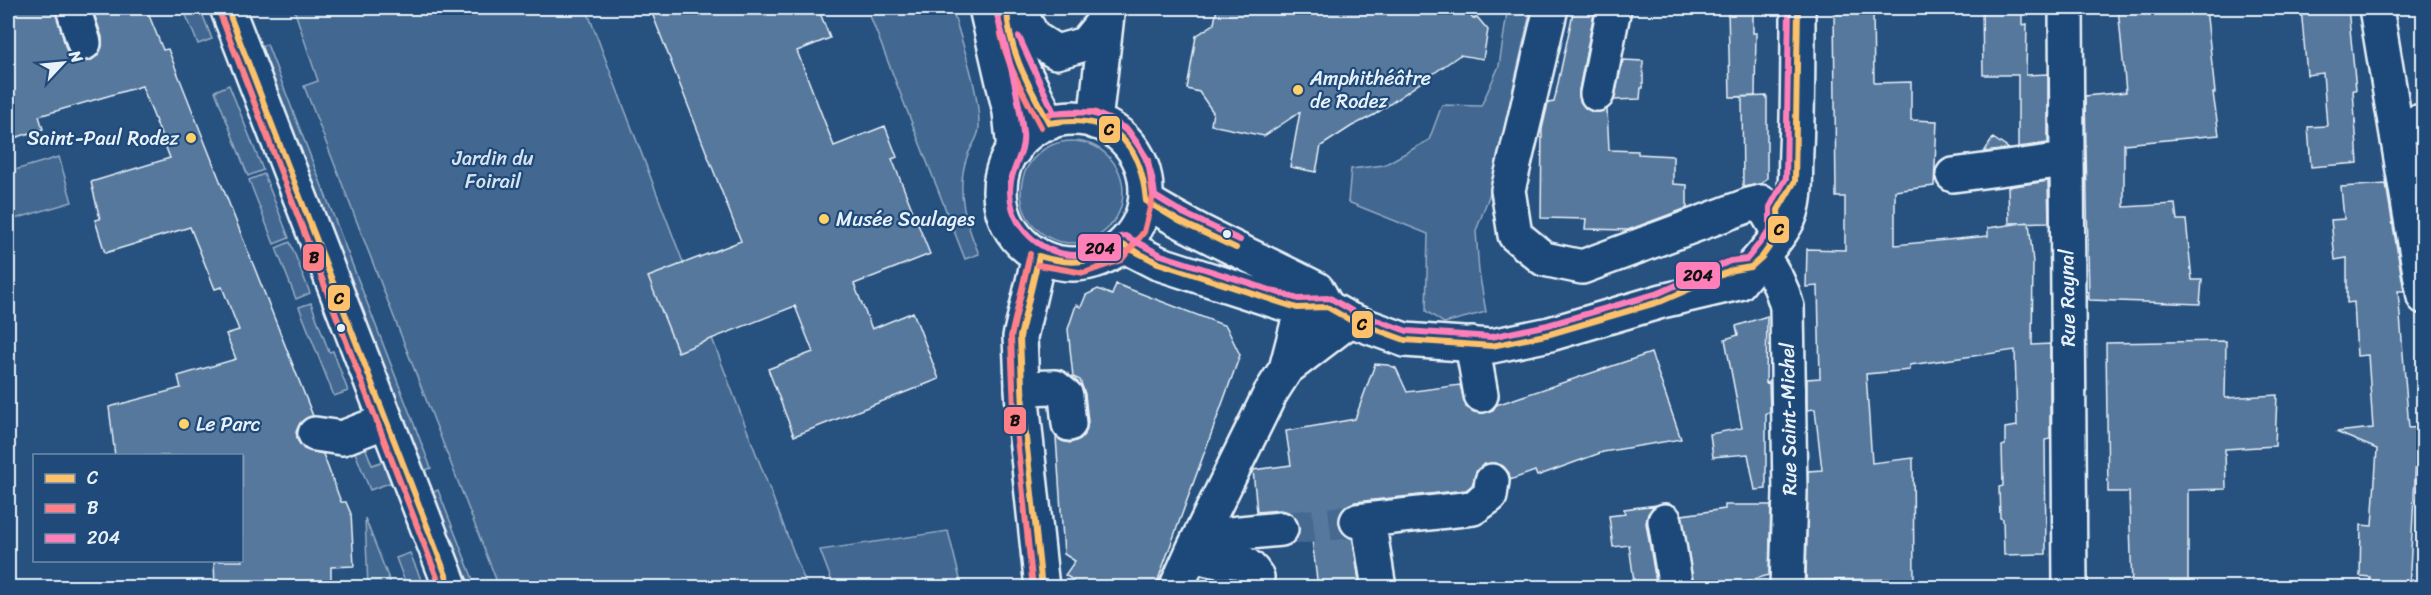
<svg xmlns="http://www.w3.org/2000/svg" width="2431" height="595" font-family="Sriracha,sans-serif">
  <rect width="100%" height="100%" fill="#27517f"/>
  <filter id="ink" filterUnits="userSpaceOnUse"><feTurbulence type="fractalNoise" baseFrequency=".0167" numOctaves="2"/><feDisplacementMap in="SourceGraphic" scale="12" xChannelSelector="R" yChannelSelector="G"/><feConvolveMatrix kernelMatrix="1 2 1 2 8 2 1 2 1" color-interpolation-filters="sRGB"/></filter>
  <g filter="url(#ink)">
    <path fill="#436891" stroke="#96acc4" stroke-width="1.5" d="M183 8H200L212 39 198 44Z
      M299 8H586L807 587H499L304 86 318 81 294 9Z
      M867 8H952C962 43 980 92 979 128 979 138 970 147 967 157 955 190 966 224 979 254L965 259Z
      M1503 8H1527L1530 13 1489 196 1476 231 1479 272 1486 312 1444 323 1426 311 1428 234 1348 202 1351 169 1384 165 1429 140 1442 105 1481 106 1499 66 1507 13Z
      M267 44 431 468 423 471 258 48Z
      M229 85 263 170 248 176 215 91Z
      M1021 192a51 51 0 1 1 102 0a51 51 0 1 1-102 0Z
      M59 157 72 202 8 221V172Z
      M264 174 289 238 274 244 249 180Z
      M290 242 310 293 296 299 276 248Z
      M311 303 329 352 333 351 348 391 334 396 299 307Z
      M361 436 372 465 384 461 392 482 370 490 350 440Z
      M438 490 476 587H467L431 493Z
      M365 518 392 587H368Z
      M948 531 962 587H834L820 550Z
      M410 553 424 587H407L396 558Z"/>
    <path fill="#57789d" stroke="#e8f1f8" stroke-width="1.5" d="M8 8H55L66 49 72 57 81 61H90L97 56 102 46V37L92 8H146L163 50 168 49 313 416 300 423 296 432 298 441 304 449 323 454 341 502H346L351 514 354 566 331 567V588H215L214 561H242V456H115L109 407 181 388 178 376 236 359 226 334 239 330 222 287 215 289 190 227 105 253 95 220 100 219 91 182 170 158 142 86 39 116 43 129 8 140Z
      M650 8H818L830 38 797 51 834 146 885 126 897 157 892 159 930 254 854 284 872 329 913 312 939 379 794 436 768 369 813 352 795 306 678 352 648 277 741 241Z
      M1217 8H1465L1473 19 1477 17 1488 30 1483 59 1460 55 1374 115 1352 126 1321 146 1316 172 1290 167 1300 112 1264 136 1235 130 1211 125 1213 112 1199 92 1187 89 1196 36 1214 24Z
      M1574 8H1595L1579 90 1580 101 1585 108 1593 112 1607 109 1609 150 1638 151V154L1673 156V184L1687 185V208L1628 230 1585 229 1586 219 1541 218 1542 129 1548 103 1554 102Z
      M1728 8H1753V33H1756L1755 96 1730 97Z
      M1834 8H1873L1874 83 1911 82V120L1937 121 1934 186 1895 191V245L1988 236V228L2029 222 2033 263 2032 345 2050 344V439L2045 440 2046 554 2004 555 2003 519 2000 518 1999 487 2003 486 2002 446 2005 445V428L2017 426 2015 350 1910 365V370L1866 374 1872 463 1913 458 1914 579 1806 580 1808 471 1822 470 1815 409 1807 410V379L1820 378 1818 286 1806 287 1807 249 1845 250V197H1836Z
      M1982 8H2022V25L2027 24 2026 75 2048 74V143L2018 147V75H1983Z
      M2118 8H2206L2215 93H2213L2219 135 2124 144V207L2175 204 2177 220H2186L2192 280H2202L2200 304 2089 300 2085 96 2126 92Z
      M2301 8H2348L2356 90H2353L2358 163 2311 167 2308 127 2327 126 2323 73 2307 75Z
      M1623 60 1643 61V88H1641L1640 99 1614 100Z
      M1767 96V178L1761 184 1743 187 1742 97Z
      M1993 138 2009 149 1984 152Z
      M2048 181 2049 222 2009 223 2008 187Z
      M2386 184 2404 291H2398L2409 428 2424 427 2423 460H2416L2409 588H2370V577L2360 576 2361 525 2372 526 2377 449 2336 432 2373 428 2368 355 2357 356 2354 302 2347 303V258L2335 260 2331 220 2344 219 2341 187Z
      M1116 284 1226 326 1240 355 1155 588H1073V580L1065 575 1075 561 1064 554 1056 437 1062 441 1070 443 1080 439 1086 432 1088 422 1085 394 1080 380 1073 377 1068 329 1076 305 1081 307 1086 295 1098 289 1112 295Z
      M1767 316 1766 383 1769 382 1770 413H1766V489L1755 490 1748 454 1713 457 1710 434 1742 428 1725 339 1738 335 1736 326Z
      M2226 341 2225 398 2277 395 2275 446 2225 449 2226 489 2188 490V588H2132L2129 492H2108L2106 343Z
      M1651 353 1681 439 1603 452 1537 476 1535 471 1510 480 1509 473 1503 466 1495 463 1485 464 1477 470 1472 485 1466 490 1355 502 1346 506 1340 514 1339 524 1342 533 1353 539 1360 588H1318L1309 515 1295 517 1288 512 1280 510 1257 512 1253 470 1291 465 1286 431 1355 419 1375 364 1388 365 1396 368 1407 392 1460 385 1466 407 1474 412 1484 413 1493 410 1496 405Z
      M1657 505 1648 514 1646 523 1657 588H1635L1629 545 1613 547 1609 516 1625 514 1624 509Z
      M1725 505H1771L1769 575 1724 588H1694L1682 515 1725 509Z"/>
    <g fill="none" stroke-linecap="round" stroke-linejoin="round">
      <path stroke="#446991" stroke-width="33" stroke-dasharray="33 16" stroke-linecap="butt" d="M1281 529 1357 521"/>
      <defs>
        <path id="minor" d="M73 8 84 43
          M1017 8 1034 38 1056 52 1085 44 1106 18
          M1551 8 1508 190 1515 235 1544 259 1582 267 1752 204 1761 202 1779 233
          M2066 8 2070 588
          M2376 8 2424 297
          M1597 94 1614 8
          M1095 122 1107 15
          M2397 131 2417 122 2424 121
          M1953 175 2066 160
          M1762 257C1775 273 1782 287 1787 307L1790 492 1787 588
          M1472 344 1481 395
          M1286 369 1350 320
          M1022 388 1055 387 1066 396 1069 424
          M315 434 342 438 386 421
          M1357 521 1473 508 1490 496 1492 481
          M1665 521 1676 588
          M1200 537 1281 529
          M1371 538 1379 588
          M1193 550C1197 552 1201 556 1205 558 1227 567 1240 550 1257 577
          M1176 588 1193 550 1270 394 1286 369 1297 327 1327 307"/>
        <path id="major" d="M227 8 451 588
          M986 8 1010 112 1014 150
          M1010 37 1021 66 1049 123
          M1000 191a73 73 0 1 1 146 0a73 73 0 1 1-146 0Z
          M1146 201C1199 234 1261 260 1317 289L1327 307 1350 320 1405 340 1492 346 1550 334 1662 301 1739 283C1753 264 1784 235 1791 213 1797 194 1795 170 1796 150 1798 102 1798 55 1798 8
          M1123 245 1158 263 1297 308 1327 307
          M1039 256 1020 337 1023 410 1042 588"/>
      </defs>
      <use href="#minor" stroke="#e8f1f8" stroke-width="38"/>
      <use href="#major" stroke="#e8f1f8" stroke-width="38"/>
      <use href="#minor" stroke="#1f4a7a" stroke-width="33"/>
      <use href="#major" stroke="#1f4a7a" stroke-width="33"/>
      <defs>
        <path id="bus-1" d="M227 8 451 588
          M1007 8C1008 51 1029 86 1049 123 1110 113 1141 140 1146 201L1179 221 1236 248
          M1042 588 1023 410 1020 337 1039 256C1071 266 1095 263 1123 245L1158 263 1297 308 1327 307 1350 320 1405 340 1492 346 1550 334 1662 301 1733 270 1751 267 1762 257 1779 233 1778 210 1795 181 1798 8"/>
        <path id="bus-2" d="M998 8C999 53 1021 89 1041 127
          M219 11 441 588
          M1030 254 1011 337 1014 411 1033 588
          M1038 265 1084 273 1121 260 1144 232 1153 196 1148 160 1128 130 1094 112 1049 114"/>
        <path id="bus-3" d="M995 8C1007 49 1018 90 1023 133 1025 152 1014 164 1011 181 1004 220 1036 254 1074 255 1099 255 1109 237 1125 236L1161 255 1298 299 1330 298 1354 312 1407 331 1491 337 1548 325 1659 293 1730 261 1747 259 1770 230V207L1786 178 1789 8
          M1019 37 1054 113C1114 104 1149 138 1155 196L1183 213 1240 240"/>
      </defs>
      <use href="#bus-1" stroke="#1f4a7a" stroke-width="10"/>
      <use href="#bus-2" stroke="#1f4a7a" stroke-width="10"/>
      <use href="#bus-3" stroke="#1f4a7a" stroke-width="10"/>
      <use href="#bus-1" stroke="#fdc16c" stroke-width="6"/>
      <use href="#bus-2" stroke="#ff8086" stroke-width="6"/>
      <use href="#bus-3" stroke="#ff80b9" stroke-width="6"/>
    </g>
  </g>
  <g fill="#ffd166" stroke="#1f4a7a" stroke-width="2">
    <circle cx="1298" cy="90" r="6"/>
    <circle cx="191" cy="138" r="6"/>
    <circle cx="824" cy="219" r="6"/>
    <circle cx="184" cy="424" r="6"/>
  </g>
  <g fill="#e8f1f8" stroke="#1f4a7a" stroke-width="2">
    <circle cx="1227" cy="234" r="5"/>
    <circle cx="341" cy="328" r="5"/>
  </g>
  <g text-anchor="middle" stroke-width="4.5" stroke-linejoin="round" paint-order="stroke">
    <g font-size="20" fill="#e8f1f8" stroke="#1f4a7a" text-anchor="start">
      <text x="1310" y="85">Amphithéâtre<tspan x="1310" dy="23">de Rodez</tspan></text>
      <text x="179" y="145" text-anchor="end">Saint-Paul Rodez</text>
      <text x="836" y="226">Musée Soulages</text>
      <text x="196" y="431">Le Parc</text>
    </g>
    <g font-size="20" fill="#d8e3ee" stroke="#1f4a7a">
      <text x="493" y="165">Jardin du<tspan x="493" dy="23">Foirail</tspan></text>
    </g>
    <g font-size="20" fill="#e8f1f8" stroke="#1f4a7a">
      <text transform="translate(2067 298) rotate(-91)" y="7">Rue Raynal</text>
      <text transform="translate(1788 419) rotate(-91)" y="7">Rue Saint-Michel</text>
    </g>
  </g>
  <g stroke="#1f4a7a" stroke-width="2">
    <rect x="1098" y="115" width="23" height="29" rx="6" fill="#fdc16c"/>
    <rect x="1767" y="215" width="23" height="29" rx="6" fill="#fdc16c"/>
    <rect x="1077" y="233" width="45" height="29" rx="6" fill="#ff80b9"/>
    <rect x="302" y="243" width="23" height="29" rx="6" fill="#ff8086"/>
    <rect x="1675" y="261" width="46" height="29" rx="6" fill="#ff80b9"/>
    <rect x="327" y="284" width="24" height="28" rx="6" fill="#fdc16c"/>
    <rect x="1351" y="310" width="23" height="29" rx="6" fill="#fdc16c"/>
    <rect x="1003" y="406" width="24" height="29" rx="6" fill="#ff8086"/>
  </g>
  <g font-size="16" text-anchor="middle" font-weight="bold" fill="#111">
    <text x="1109" y="135">C</text>
    <text x="1779" y="235">C</text>
    <text x="1100" y="254">204</text>
    <text x="314" y="263">B</text>
    <text x="1698" y="281">204</text>
    <text x="339" y="304">C</text>
    <text x="1362" y="330">C</text>
    <text x="1015" y="426">B</text>
  </g>
  <rect width="2431" height="595" fill="none" stroke="#1f4a7a" stroke-width="30"/>
  <rect x="15" y="15" width="2401" height="565" fill="none" stroke="#e8f1f8" stroke-width="2" filter="url(#ink)"/>
  <rect x="33" y="454" width="210" height="108" fill="#1f4a7a" stroke="#6f8dac" stroke-width="1.5"/>
  <rect x="45" y="474" width="30" height="9" fill="#fdc16c" stroke="#6f8dac" stroke-width="1.5"/>
  <text x="87" y="484" font-size="18" fill="#e8f1f8">C</text>
  <rect x="45" y="504" width="30" height="9" fill="#ff8086" stroke="#6f8dac" stroke-width="1.5"/>
  <text x="87" y="514" font-size="18" fill="#e8f1f8">B</text>
  <rect x="45" y="534" width="30" height="9" fill="#ff80b9" stroke="#6f8dac" stroke-width="1.5"/>
  <text x="87" y="544" font-size="18" fill="#e8f1f8">204</text>
  <g transform="translate(63 63) rotate(64)" stroke="#1f4a7a" stroke-width="4.5" paint-order="stroke">
  <path d="M0-4.5L10 22L0 15L-10 22Z" fill="#e8f1f8"/>
  <text y="-9" font-size="16" font-weight="bold" text-anchor="middle" fill="#e8f1f8">N</text>
  </g>
</svg>
